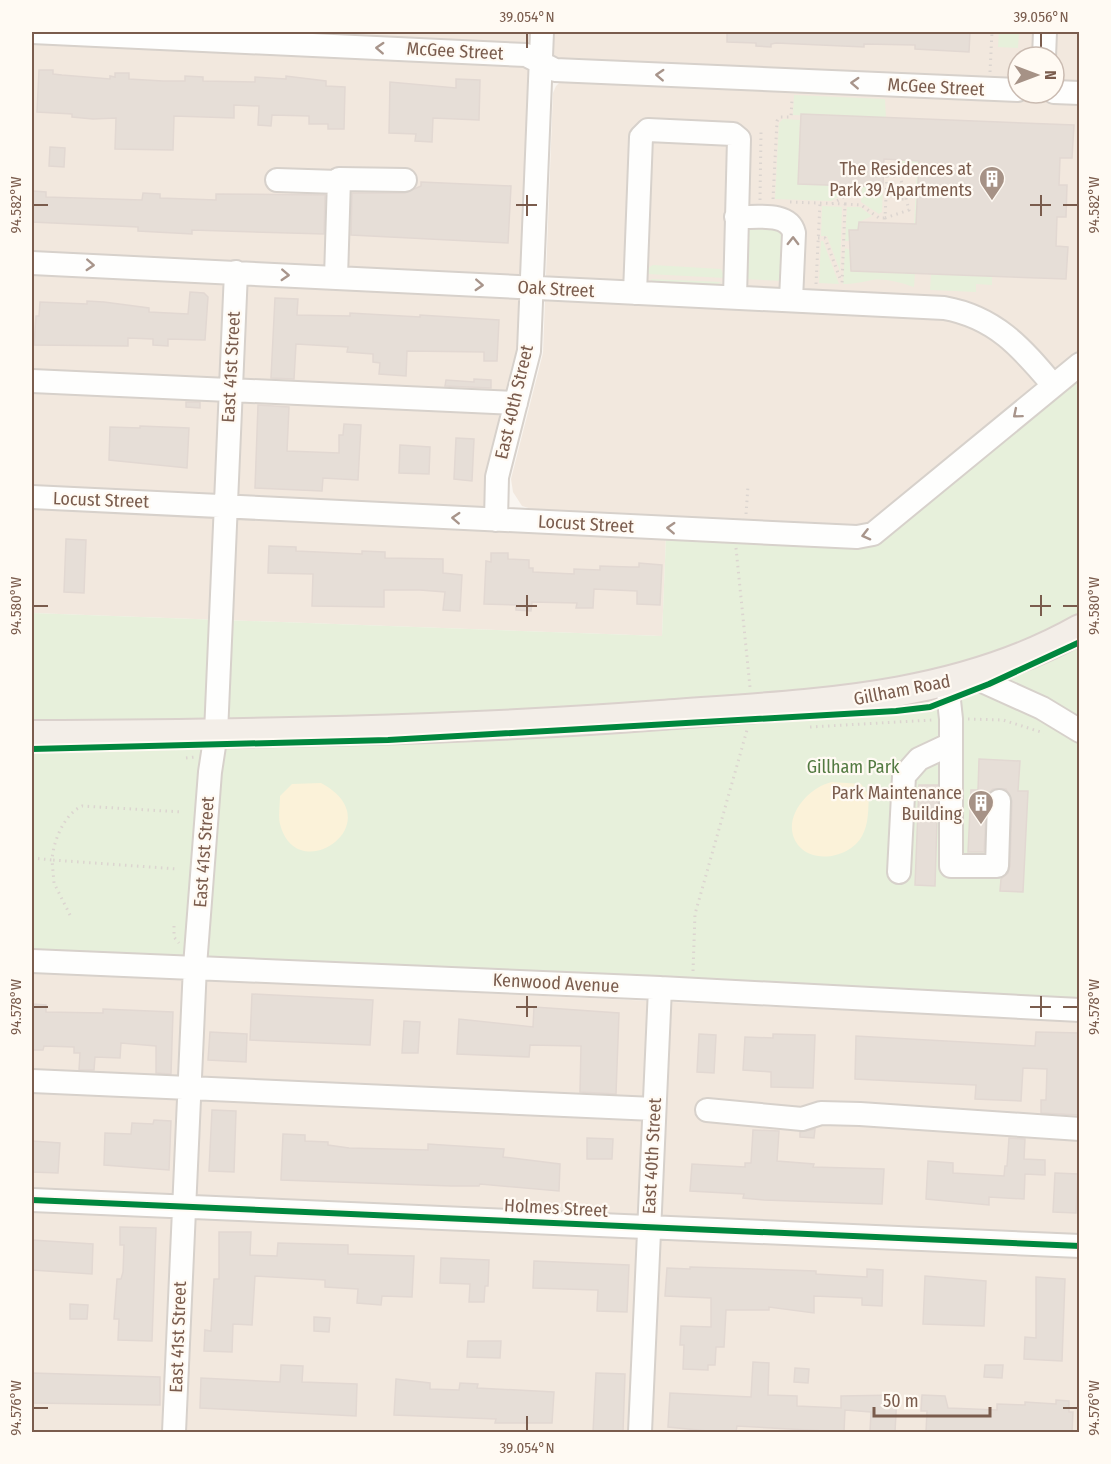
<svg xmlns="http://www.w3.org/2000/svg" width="1111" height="1464" font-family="'Fira Sans Condensed',sans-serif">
  <rect width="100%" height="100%" fill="#f9f5f0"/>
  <path fill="#f2e8de" d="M32 32H1079V82L1054 81V57H1018V79L530 60 518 350 516 368 488 465 483 528 666 536 662 636 32 613Z
    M573 78 1079 100V352L889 514 873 523 856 526 535 510 522 506 513 492 511 479 543 353 553 93 556 86 562 80Z
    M32 972 1079 1021V1432H32Z"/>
  <path fill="#e7f0db" d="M999 32H1019L1018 48 998 47Z
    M794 95 885 99 886 118 793 115Z
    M783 119 800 120 798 184 852 186V189L831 201 775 199 779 123Z
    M898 160 919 161 916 224H914L917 164 899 163Z
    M862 187H883L882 212 879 214 861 202Z
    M822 206 842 207 840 271 827 236H821Z
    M847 207H860L872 216 859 222 858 230H849V241H845Z
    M759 224 782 231V281L744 279 748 231Z
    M821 241H823L839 284 819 283Z
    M845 248 915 273 914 287C901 283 887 278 872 280 862 282 854 284 843 284Z
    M653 265 721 269 725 278 648 274V268Z
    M931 274 992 276V285L976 284V292L930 290Z
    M650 279 722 282 715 285 657 283Z
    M1079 377V1000L32 951V613L662 636 666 536 862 546Z"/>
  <path fill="#fbf2d9" d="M832 782 861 784 869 795C868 809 869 824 862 836 851 857 814 865 798 845 779 820 808 787 832 782Z
    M321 783C394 822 297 890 280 824 278 816 280 805 280 796L292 784Z"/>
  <path fill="#e6ded7" stroke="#e2d8d2" stroke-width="1.5" d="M727 32H970L969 52 915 49V45L864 44V47L776 43 771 44V47L756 46V43L727 42Z
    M39 70H53V74L62 75 110 79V76L115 77V73H129V79L163 81H185V76L203 77V81L255 82V77L286 79V76L326 81V86L345 87 344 129H328V124H309V116L272 115 271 126 258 125 259 106 234 105V118L174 116 173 150 115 149 116 118 93 119 72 117V114L37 112Z
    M456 79 480 80 479 120 433 118 432 142 415 141 416 134 389 133 390 82 456 88Z
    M801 114 1074 125 1072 158H1060L1059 185H1067L1066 217H1057L1056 246 1068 247 1066 279 851 271 849 230H858L859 222 916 224 919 161 884 159 883 187 798 184Z
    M50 147 65 148 64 167 49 166Z
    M421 182 511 186 508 243 351 235 352 193H405L421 186Z
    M33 191 46 192V197L142 200 143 193 160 194V198L216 200V194L325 195 324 234 192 230V234L138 231V227L32 222Z
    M190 292 204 293 208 297 205 340 168 339V346L153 345V339L128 338V346L34 345 36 316H39L40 302 87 304V301L104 302 149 308V312L188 314Z
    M275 298 298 299 297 315 350 316V313L420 317V315L499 320 497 361H484V352L407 351 406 376 379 374 380 363 373 362V354L347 352 348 347 296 344 294 379 271 378Z
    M474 379 491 380V388L445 386 446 380 474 382Z
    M186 402H200V408L186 407Z
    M258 405 289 407 287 451 339 453V435H343L344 424 361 425 358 480 323 478 322 491 255 488Z
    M140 426 189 428 187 468 109 460 110 427 140 428Z
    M456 438 474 439 472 481 454 479Z
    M400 445 430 447 429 474 399 473Z
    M66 539 86 540 84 593 64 592Z
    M269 546 296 547V551L362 554V551L385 552V558L443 559V573L462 575 460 611 443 610 445 592 420 590H384V607L312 606 313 574 268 573Z
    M491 553H508V559L529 560V568H533V572L574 574V569L600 570V566L630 567H639V563L662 565 660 605 637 604V591L594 589 593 608H576L577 603 532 602 531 611 516 610V605L484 604 486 561 491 562Z
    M979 759 1020 761 1018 791H1028L1023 892 1000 891 1001 879 1008 873 1010 866 1012 801 1006 789H993L987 794 984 852H968L971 790H978Z
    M919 785H938L935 886 915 885Z
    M252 994 373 1000 370 1045 250 1040Z
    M32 1004 46 1005V1012L103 1013V1009L173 1012 171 1074 156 1073V1046L121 1043 120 1058 95 1057 94 1070H79L80 1053H74V1047L44 1046 43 1050H32Z
    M534 1007 619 1013 616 1094 580 1092 581 1046 530 1045 529 1057 457 1054 459 1019 533 1027Z
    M404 1021 420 1022 418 1053H402Z
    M210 1032 247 1034 246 1062 208 1060Z
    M1036 1032 1080 1033V1115L1041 1113V1100H1046L1047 1069 1023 1068 1021 1101 975 1099 976 1085 855 1079 856 1036 1035 1046Z
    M699 1034 716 1035 714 1073 697 1072Z
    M773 1034 815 1035 813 1088 771 1087V1072L743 1070 745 1037 773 1038Z
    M212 1110 236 1111 234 1172 209 1171Z
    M154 1120 171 1121 169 1170 104 1165 105 1133 131 1134 132 1123 153 1124Z
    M815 1129 814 1138 800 1137V1132Z
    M753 1130 779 1131 777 1161 814 1164 813 1167 884 1169 882 1204 764 1200 743 1198 744 1194 690 1191 692 1164 745 1167V1163H751Z
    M283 1134 305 1135V1141L328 1142V1145L349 1148 428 1150V1144L504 1149 503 1157 560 1164 559 1191 480 1184 479 1186H452L281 1180Z
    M587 1138 613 1139 612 1159H587Z
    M1009 1138 1025 1139 1024 1159 1045 1160V1175L1025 1174 1024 1199 989 1197V1205L926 1199 928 1161 953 1163V1173L1004 1176 1005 1166H1007Z
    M32 1141 60 1143 58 1173 32 1172Z
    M1055 1173 1078 1174 1076 1213 1053 1212Z
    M120 1227 156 1228 152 1341 118 1340 119 1319H114L117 1279H121L123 1272 124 1245H120Z
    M219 1232H251L250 1255 277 1256 278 1243 348 1245V1254L414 1256 412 1297 382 1296 381 1305 357 1303 358 1289 325 1287V1280L255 1276 252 1325 233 1324 232 1352 204 1351 205 1330 211 1331 214 1279H219Z
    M32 1240 93 1244 92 1274 32 1270Z
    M441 1258 489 1260 488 1286H485L484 1302H469L470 1284 440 1283Z
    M534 1261 629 1265 627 1312 597 1311 598 1290 533 1288Z
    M690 1267 816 1271V1274L867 1277V1269L883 1270 882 1306 862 1305V1298L814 1296V1313L769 1307V1310H726L724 1347H716L715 1365H708V1370L683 1369 684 1345H680L681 1326 711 1327V1298L665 1296 667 1268 690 1269Z
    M925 1276 986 1281 984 1326 923 1324Z
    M1036 1277 1065 1279 1062 1361 1024 1359 1025 1337 1036 1338Z
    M70 1304 88 1305 87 1319H70Z
    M314 1317 330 1318 329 1332 314 1331Z
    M468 1341H501L500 1358 467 1357Z
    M753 1362 769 1363 768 1395 797 1396V1406L841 1408V1396L897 1395 895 1432H870L871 1412 845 1410 844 1432 737 1426 736 1432H717L668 1427 670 1393 751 1397Z
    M281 1365 303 1366 302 1382 357 1384 356 1416 200 1408 201 1378 280 1382Z
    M985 1365H1003L1002 1378 984 1377Z
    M795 1368 809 1369 808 1383 794 1382Z
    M32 1373 160 1377V1405L32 1403Z
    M596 1373 625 1374 623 1432H593Z
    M396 1379 430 1383V1389L459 1390 460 1383 478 1384 477 1388 554 1392 552 1423H495L496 1419 394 1415Z
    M922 1395 945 1396 948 1408 997 1410V1404L1025 1405V1402L1056 1404V1400L1069 1401V1412H1073L1072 1432H926L927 1411H921Z"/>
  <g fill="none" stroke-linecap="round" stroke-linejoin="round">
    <defs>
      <path id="minor" d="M32 32 526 55 555 70 1018 90
        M1044 57 1045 32
        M1054 92 1080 93
        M277 180 338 182
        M736 217C755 218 789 211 794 233L791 300
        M32 263 944 308C995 317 1021 347 1053 385
        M336 278 339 179 405 180
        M635 293 641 137 648 130 733 134 739 139 735 297
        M32 381 516 403
        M32 497 857 537 873 534 1080 364
        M496 520 497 477 529 351 542 32
        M971 676 1042 708 1080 731
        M947 682 951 719V866H997L999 801
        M899 872 904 776 919 759 951 744
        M32 961 660 988 1080 1010
        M32 1081 654 1109
        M707 1110 802 1119 821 1113 860 1114 1080 1129
        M32 1200 1080 1246
        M174 1432 195 966 210 772 216 733 236 272
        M640 1432 660 988"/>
      <path id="major" d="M32 735C241 734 452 731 661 715 804 704 951 702 1080 629"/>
    </defs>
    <use href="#minor" stroke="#d7d1cb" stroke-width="26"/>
    <use href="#major" stroke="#dad1cc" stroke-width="32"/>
    <path stroke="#dcd5d0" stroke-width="3" stroke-dasharray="1.5 4.5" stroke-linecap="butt" d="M990 72 992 32
      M887 176H900L909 210 885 218Z
      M887 176V166H890
      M773 199 777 121 780 117H791L792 99
      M896 199H906
      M760 200 761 132
      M790 202 845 204 842 286
      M832 204 855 190 856 186
      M845 204 861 205 879 218H885
      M818 238H825L841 281
      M816 284 820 203
      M746 514 748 486
      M736 548 750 687
      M968 719 1003 720 1044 733
      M810 727 932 720
      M186 758 195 757
      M32 858 52 860C53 842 64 814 82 806L182 812
      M70 915 54 883 52 860 178 869
      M174 926V937L179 943
      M693 971 695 914 747 730"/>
    <use href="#minor" stroke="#fefefd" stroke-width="22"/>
    <use href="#major" stroke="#f3eee8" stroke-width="28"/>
    <defs>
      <path id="cycleway" d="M32 749 388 740 896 711 930 707 989 684 1080 642
        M32 1200 1080 1246"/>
    </defs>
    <use href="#cycleway" stroke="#fffaf3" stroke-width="10"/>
    <use href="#cycleway" stroke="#00873e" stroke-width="6"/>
  </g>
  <defs><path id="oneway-chevron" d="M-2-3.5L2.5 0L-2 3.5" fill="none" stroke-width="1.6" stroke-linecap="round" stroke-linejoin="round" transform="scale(1.5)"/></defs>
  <g stroke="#a8958b">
    <use href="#oneway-chevron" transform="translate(380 48) rotate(-177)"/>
    <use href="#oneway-chevron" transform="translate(660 75) rotate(-177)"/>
    <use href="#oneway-chevron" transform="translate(855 83) rotate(-177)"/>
    <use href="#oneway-chevron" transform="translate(793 241) rotate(-89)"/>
    <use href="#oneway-chevron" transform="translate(90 265) rotate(3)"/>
    <use href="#oneway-chevron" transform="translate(285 275) rotate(3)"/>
    <use href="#oneway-chevron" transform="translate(479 285) rotate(3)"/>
    <use href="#oneway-chevron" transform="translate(1017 414) rotate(140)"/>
    <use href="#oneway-chevron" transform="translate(456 518) rotate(-177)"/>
    <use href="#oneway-chevron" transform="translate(671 528) rotate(-177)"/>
    <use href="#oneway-chevron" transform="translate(866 535) rotate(166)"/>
  </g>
  <path fill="none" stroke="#7a5c4d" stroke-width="2" d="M527 33V48M1041 33V48M527 195V216M1041 195V216M33 205H48M516 205H537M1030 205H1051M1063 205H1078M527 595V616M1041 595V616M33 606H48M516 606H537M1030 606H1051M1063 606H1078M527 996V1017M1041 996V1017M33 1007H48M516 1007H537M1030 1007H1051M1063 1007H1078M33 1408H48M1063 1408H1078M527 1416V1431"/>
  <defs>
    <symbol id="building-pin" viewBox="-11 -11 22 30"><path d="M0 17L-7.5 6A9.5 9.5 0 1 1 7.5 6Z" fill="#a69286" stroke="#fffaf3"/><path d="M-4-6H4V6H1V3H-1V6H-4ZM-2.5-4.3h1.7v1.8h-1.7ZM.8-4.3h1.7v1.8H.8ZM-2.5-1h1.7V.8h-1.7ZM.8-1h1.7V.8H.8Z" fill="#fff"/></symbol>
  </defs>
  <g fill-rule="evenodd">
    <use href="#building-pin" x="977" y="164" width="30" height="40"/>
    <use href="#building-pin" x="966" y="788" width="30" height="40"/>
  </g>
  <g text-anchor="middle" stroke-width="4.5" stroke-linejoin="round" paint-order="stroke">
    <g font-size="18" fill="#7a5c4d" stroke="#fffaf3">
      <text transform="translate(455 51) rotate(3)" y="6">McGee Street</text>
      <text transform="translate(936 87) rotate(3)" y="6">McGee Street</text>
      <text transform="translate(556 289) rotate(3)" y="6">Oak Street</text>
      <text transform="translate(231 367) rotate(-87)" y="6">East 41st Street</text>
      <text transform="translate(514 402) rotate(-77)" y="6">East 40th Street</text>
      <text transform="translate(101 500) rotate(2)" y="6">Locust Street</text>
      <text transform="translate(586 524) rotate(3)" y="6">Locust Street</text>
      <text transform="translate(902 690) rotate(-11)" y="6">Gillham Road</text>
      <text transform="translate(204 852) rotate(-86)" y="6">East 41st Street</text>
      <text transform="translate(556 983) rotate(3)" y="6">Kenwood Avenue</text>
      <text transform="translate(652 1156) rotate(-87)" y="6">East 40th Street</text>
      <text transform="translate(556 1208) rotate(3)" y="6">Holmes Street</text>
      <text transform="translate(178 1337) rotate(-88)" y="6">East 41st Street</text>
    </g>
    <g font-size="18" fill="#7a5c4d" stroke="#fffaf3" text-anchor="end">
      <text x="972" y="175">The Residences at<tspan x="972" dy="21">Park 39 Apartments</tspan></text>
      <text x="962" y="799">Park Maintenance<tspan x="962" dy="21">Building</tspan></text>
    </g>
    <g font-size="18" fill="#537a41" stroke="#fffaf3">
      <text x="853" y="773">Gillham Park</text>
    </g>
  </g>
  <rect width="1111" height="1464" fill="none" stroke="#fffaf3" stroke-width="66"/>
  <g transform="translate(1036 75) rotate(90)"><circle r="28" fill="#fffaf3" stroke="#cabbb1" stroke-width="1.5"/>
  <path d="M0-4.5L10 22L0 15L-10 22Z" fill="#a69286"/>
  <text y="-9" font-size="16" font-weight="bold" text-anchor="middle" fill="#7a5c4d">N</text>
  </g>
  <path d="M874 1407v9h116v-9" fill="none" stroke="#7a5c4d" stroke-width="3"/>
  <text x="883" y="1407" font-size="18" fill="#7a5c4d" stroke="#fffaf3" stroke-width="4.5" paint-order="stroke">50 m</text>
  <rect x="33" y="33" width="1045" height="1398" fill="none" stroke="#7a5c4d" stroke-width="2"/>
  <g font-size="15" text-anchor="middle" fill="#7a5c4d">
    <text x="527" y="22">39.054°N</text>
    <text x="1041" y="22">39.056°N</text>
    <text transform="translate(1094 205) rotate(-90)" y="5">94.582°W</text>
    <text transform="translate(16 205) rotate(-90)" y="5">94.582°W</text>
    <text transform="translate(16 606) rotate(-90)" y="5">94.580°W</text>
    <text transform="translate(1094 606) rotate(-90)" y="5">94.580°W</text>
    <text transform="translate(1094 1007) rotate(-90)" y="5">94.578°W</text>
    <text transform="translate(16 1007) rotate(-90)" y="5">94.578°W</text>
    <text transform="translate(16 1408) rotate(-90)" y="5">94.576°W</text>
    <text transform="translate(1094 1408) rotate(-90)" y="5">94.576°W</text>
    <text x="527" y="1453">39.054°N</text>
  </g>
</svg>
